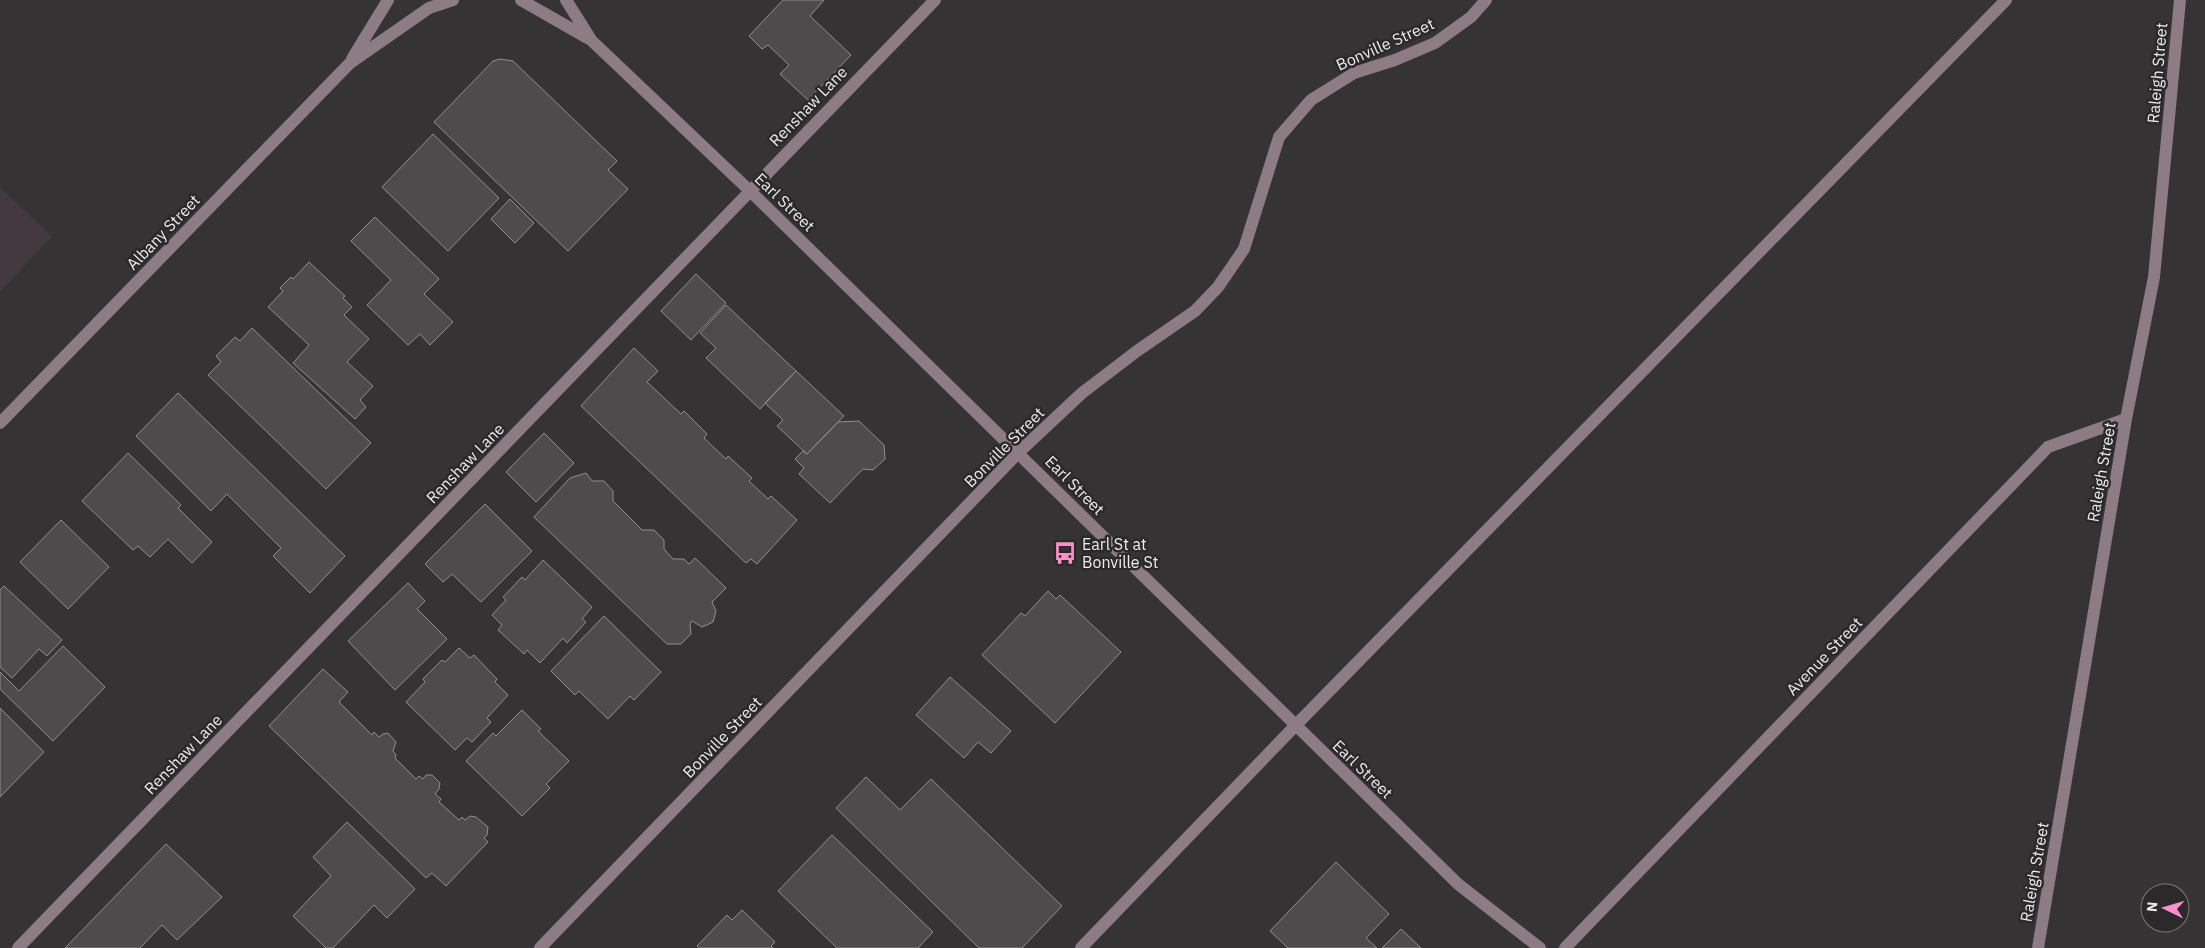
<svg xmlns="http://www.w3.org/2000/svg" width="2205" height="948" font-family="'IBM Plex Sans',sans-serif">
  <rect width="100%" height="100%" fill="#363335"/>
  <path fill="#43393e" d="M0 187 52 237 0 291Z"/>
  <path fill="#4f4b4d" stroke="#928e90" d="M783 0H824L810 16 851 55 808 100 780 74 789 65 768 45 762 49 749 36Z
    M500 59 513 61 617 161 608 170 628 189 568 251 434 122 493 61Z
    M433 134 499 198 448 251 382 187Z
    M510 199 534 223 515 243 491 219Z
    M375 217 439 279 424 294 453 322 430 345 420 334 408 345 367 305 391 280 351 241Z
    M309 262 345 296 343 298 352 307 344 315 369 339 347 362 373 386 360 400 366 407 355 419 293 363 309 345 268 307 283 291 280 288 291 277 293 279Z
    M696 274 726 303 691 340 661 311Z
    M726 305 796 371 760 409 706 358 716 348 700 333Z
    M252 328 371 443 326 489 208 375 221 362 216 356 235 337 240 341Z
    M634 348 658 371 647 382 681 414 684 411 707 434 704 438 726 459 728 456 752 478 749 481 768 499 771 496 797 520 757 564 751 559 746 563 581 406Z
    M796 371 844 416 807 454 777 426 783 420 765 403Z
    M178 393 345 556 310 593 273 556 281 548 227 494 211 511 136 436Z
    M859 421 884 445 885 459 873 470 863 469 830 503 799 474 804 468 795 459 803 451 807 454 838 422Z
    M544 433 574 463 536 502 506 472Z
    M128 453 181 505 178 508 212 542 192 563 168 539 150 557 138 546 133 550 82 501Z
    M586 473 592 481H604L613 491V501L642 530H654L664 540V549L673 559H684L689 564 695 558 726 588 712 602 716 611 713 622 702 627 692 621 690 624 691 634 681 644H667L534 517 570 478Z
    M485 504 532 551 481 602 452 574 443 582 425 564Z
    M61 520 109 567 68 609 20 562Z
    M543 560 592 607 582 619 586 622 567 643 563 638 540 663 527 650 524 654 498 630 502 625 492 615 506 600 503 597 522 577 525 580Z
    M408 583 425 601 417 609 447 639 395 690 348 641Z
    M4 586 62 640 47 656 39 649 12 678 0 667V590Z
    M1048 591 1056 599 1060 595 1121 652 1055 723 982 655 1021 613 1025 616Z
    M604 616 661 672 634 700 630 696 608 719 579 691 575 695 551 671Z
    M63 646 105 687 53 741 0 689V672L19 691Z
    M459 648 470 658 474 655 497 679 495 682 508 695 487 718 491 722 472 742 467 738 455 750 406 702 425 682 423 679 442 660 445 662Z
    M323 669 348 692 339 702 372 735 374 732 379 737 383 734 388 733 396 742 393 751 396 755 395 758 416 779 419 776 423 779 426 775H432L440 783 439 789 435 794 441 799 439 802 459 820 462 817 465 820 470 816 476 817 488 827 487 835 484 838 488 842 446 886 432 873 426 878 269 726Z
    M950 677 1011 731 991 753 978 742 964 758 916 715Z
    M0 708 44 752 0 797Z
    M522 710 541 729 538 731 569 761 546 784 550 788 522 816 466 761 493 733 496 736Z
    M866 777 900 810 931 779 1062 906 1022 948H979L836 808Z
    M347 822 415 889 387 918 374 905 333 948H326L293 916 331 876 313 857Z
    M832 835 933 932 918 948H837L778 891Z
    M166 844 222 897 177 940 162 925 140 948H65Z
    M1336 862 1389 914 1366 938 1377 948H1288L1270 931Z
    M742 910 775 942 771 946 773 948H699L697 946 727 915 732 920Z
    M1401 929 1421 948H1382Z"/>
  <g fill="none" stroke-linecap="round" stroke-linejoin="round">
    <path stroke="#8e7c85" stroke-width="12" d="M521 0 591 40 749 190 1458 884 1540 948
      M566 0 590 38
      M352 59 388 0
      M0 423 350 63 429 8 453 0
      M18 948 935 0
      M540 948 1019 452 1082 393 1137 351 1195 311 1218 287 1244 249 1279 137 1311 100 1354 73 1395 60 1435 43 1471 17 1486 0
      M1081 948 1295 726 2006 0
      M1565 948 2048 447 2126 419
      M2038 948 2126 419 2154 277 2180 0"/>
  </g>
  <defs>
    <symbol id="bus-bare" viewBox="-9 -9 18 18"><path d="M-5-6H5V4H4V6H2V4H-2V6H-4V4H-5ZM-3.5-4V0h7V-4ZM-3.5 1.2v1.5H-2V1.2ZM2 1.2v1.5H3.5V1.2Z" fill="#f990ca" stroke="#2c292b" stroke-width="2.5" paint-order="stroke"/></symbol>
  </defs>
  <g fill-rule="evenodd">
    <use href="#bus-bare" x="1049" y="537" width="32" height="32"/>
  </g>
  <g text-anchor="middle" stroke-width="5" stroke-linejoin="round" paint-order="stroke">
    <g font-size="16" fill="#edebec" stroke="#2c292b">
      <text transform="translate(1385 44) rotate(-24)" y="6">Bonville Street</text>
      <text transform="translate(2157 73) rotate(-85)" y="6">Raleigh Street</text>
      <text transform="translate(808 106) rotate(-46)" y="6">Renshaw Lane</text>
      <text transform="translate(785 202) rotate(44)" y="6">Earl Street</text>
      <text transform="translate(163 232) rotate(-46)" y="6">Albany Street</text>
      <text transform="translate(1004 447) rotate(-45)" y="6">Bonville Street</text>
      <text transform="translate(465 463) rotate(-46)" y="6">Renshaw Lane</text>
      <text transform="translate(2101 472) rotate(-80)" y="6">Raleigh Street</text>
      <text transform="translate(1075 485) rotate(45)" y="6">Earl Street</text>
      <text transform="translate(1824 656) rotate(-46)" y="6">Avenue Street</text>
      <text transform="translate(722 737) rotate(-46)" y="6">Bonville Street</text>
      <text transform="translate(183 754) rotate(-46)" y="6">Renshaw Lane</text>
      <text transform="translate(1363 769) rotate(44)" y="6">Earl Street</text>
      <text transform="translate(2034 872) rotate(-80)" y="6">Raleigh Street</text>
    </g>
    <g font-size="16" fill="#edebec" stroke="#2c292b" text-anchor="start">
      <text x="1082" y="550">Earl St at<tspan x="1082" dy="18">Bonville St</tspan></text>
    </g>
  </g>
  <g transform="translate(2165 908) rotate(275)"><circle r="24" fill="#2c292b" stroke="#797778"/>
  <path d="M0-4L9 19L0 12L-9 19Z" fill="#f990ca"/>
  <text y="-8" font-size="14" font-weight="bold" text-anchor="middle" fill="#edebec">N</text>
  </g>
</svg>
